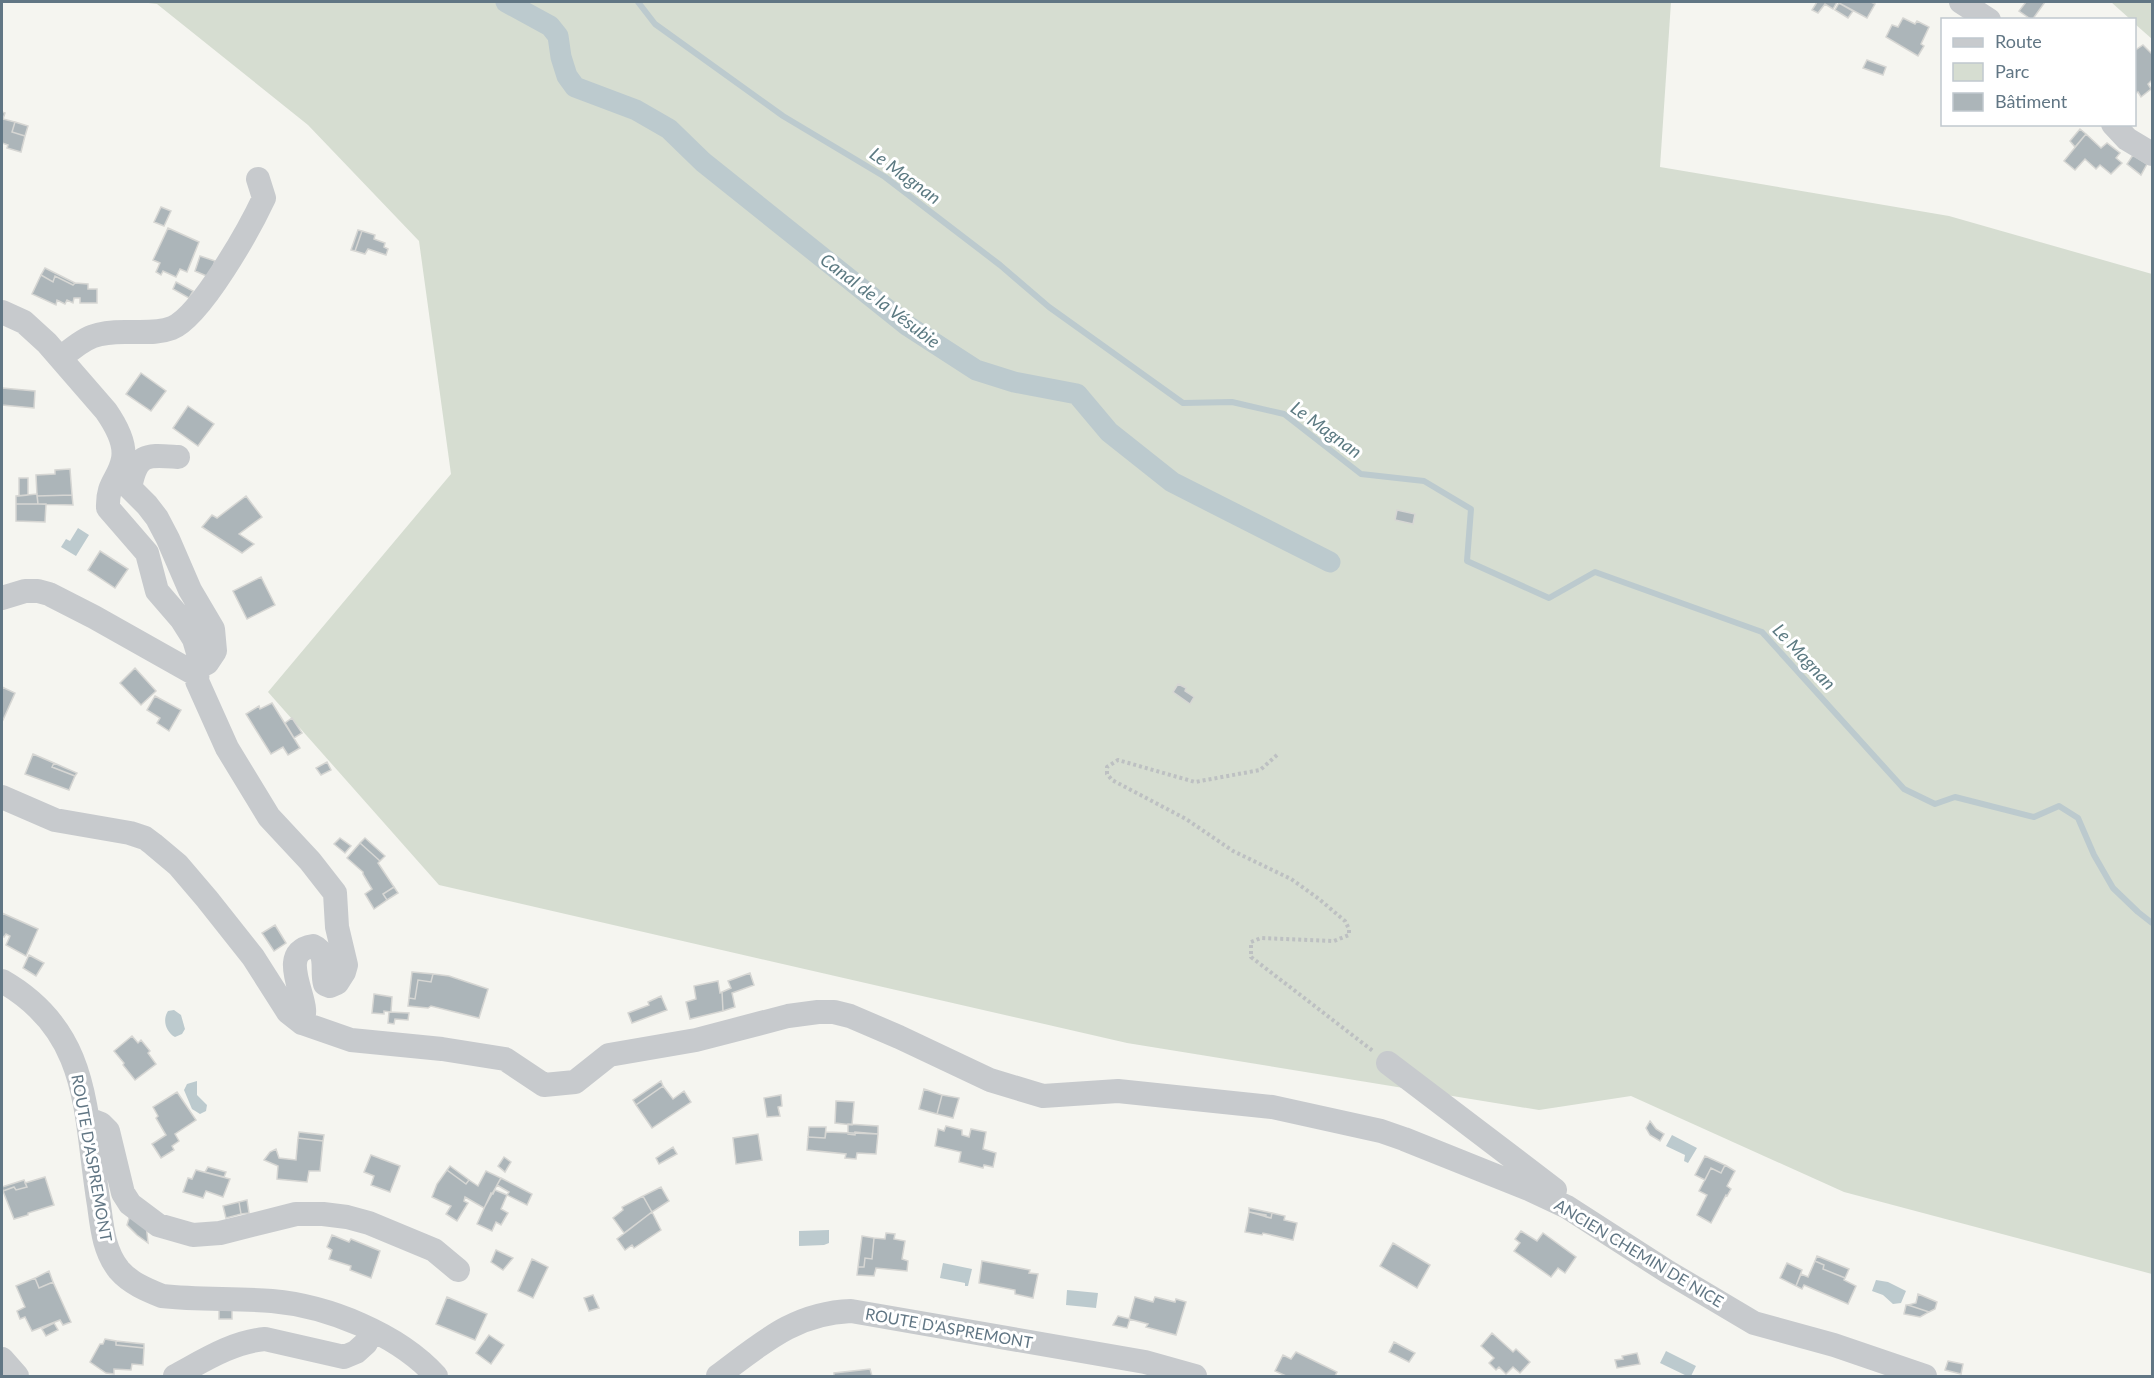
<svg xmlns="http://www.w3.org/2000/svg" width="2154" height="1378" font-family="Lato,sans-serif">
  <rect width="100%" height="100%" fill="#f5f5f0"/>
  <path fill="#d6ddd1" d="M140 2H1671L1660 167 1949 216 2152 274V1274L1844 1192 1631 1096 1539 1110 1127 1043 439 885 268 692 451 474 419 241 308 125 157 4Z
    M2111 2H2152V39L2135 24 2134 20 2130 19Z"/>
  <path fill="#bccace" d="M78 528 89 535 76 556 61 547 66 539 70 541Z
    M174 1010 181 1015 185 1029 182 1034 175 1037C166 1032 162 1020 168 1011Z
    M197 1081V1095L207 1105 206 1111 200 1114 192 1109 184 1090 187 1084Z
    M1672 1135 1697 1148 1688 1163 1684 1161 1685 1155 1666 1146Z
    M829 1230V1243L824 1245 799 1246V1231Z
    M943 1263 972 1269 968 1286H965V1283L940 1278Z
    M1876 1280 1888 1282 1906 1291 1901 1303 1893 1304 1883 1295 1872 1291Z
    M1067 1290 1098 1293 1096 1308 1066 1305Z
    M1666 1351 1696 1366 1691 1376H1687L1660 1363Z"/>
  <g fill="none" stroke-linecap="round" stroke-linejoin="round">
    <path stroke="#bccace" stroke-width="6" d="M638 2 655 24 783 116 885 177 1000 265 1049 307 1183 403 1232 402 1284 414 1361 474 1424 481 1471 509 1467 561 1549 598 1595 572 1762 632 1904 789 1935 804 1955 797 2034 817 2059 806 2078 818 2094 855 2113 888 2138 912 2152 923"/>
    <path stroke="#bccace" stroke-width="21" d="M506 2 550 26 558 36 561 57 567 76 575 87 636 110 669 129 703 162 908 326 976 370 1014 382 1077 394 1109 432 1172 482 1330 562"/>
  </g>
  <path fill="#acb5b9" stroke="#d6d6d3" stroke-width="1.5" d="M1817 2H1837L1833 9 1825 4 1818 13 1812 10Z
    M1840 2H1871L1875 4 1867 18 1839 3Z
    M2026 2H2045L2032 20 2019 11Z
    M1839 3 1853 11 1848 18 1835 10Z
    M1903 18 1915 24 1917 21 1929 27 1921 44 1924 46 1918 56 1886 37 1892 25 1898 27Z
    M2143 45 2152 54V82V80L2148 84 2151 89 2141 97 2138 92 2134 94V51Z
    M1867 60 1886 67 1883 75 1863 68Z
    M2 112 5 113 3 119 15 122 12 132 25 136 21 152 7 148 8 145 2 143Z
    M15 122 28 126 25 136 12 132Z
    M2080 129 2086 134 2075 147 2070 141Z
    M2086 134 2101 148 2107 143 2120 153 2116 158 2122 163 2111 174 2100 165 2096 169 2085 159 2075 170 2064 161Z
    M2133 155 2147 164 2141 175 2127 164Z
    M161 207 171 211 164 226 154 222Z
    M168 228 199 242 187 272 180 269 176 277 163 271 161 275 156 272 160 263 153 260Z
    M358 230 362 231 355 251 351 250Z
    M362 231 375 235 374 239 385 243 384 247 388 249 386 255 368 249 365 254 355 251Z
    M200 256 215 261 209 277 195 271Z
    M45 268 75 283 73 285 55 276 53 282 41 275Z
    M41 275 53 282 55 276 73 285 75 283 88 284V289H97V303H80V298H74L73 303 67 300 65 304 57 300 56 305 32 294Z
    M176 282 193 291 189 298 173 289Z
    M141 373 166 391 151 411 126 394Z
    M2 388 35 391 34 408 2 405Z
    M188 406 214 424 198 446 173 428Z
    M70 469 72 495 37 496 36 475 55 474V470Z
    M19 478H28V495L19 496Z
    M37 494 38 504H16V496Z
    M72 495 73 505 38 504 37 496Z
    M246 496 262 517 239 534 254 544 242 553 202 527 212 515 217 518Z
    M16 504H46L45 522 16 521Z
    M1397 510 1415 514 1413 524 1395 520Z
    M100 551 128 569 115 588 88 570Z
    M261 577 275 605 247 619 233 591Z
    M135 668 156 691 141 705 120 683Z
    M1178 684 1186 688 1185 691 1194 697 1190 704 1173 692Z
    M2 687 15 693 3 720 2 719Z
    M155 696 181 710 169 731 157 723 160 718 147 710Z
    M272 703 300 748 288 755 283 747 271 754 246 714 259 706 260 709Z
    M292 718 302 733 294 738 285 723Z
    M33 754 54 763 52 767 75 776 69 790 25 774Z
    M327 762 331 770 321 775 316 768Z
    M54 763 77 773 75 776 52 767Z
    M340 838 351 846 345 853 334 844Z
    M365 838 385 856 380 861 360 843Z
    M360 843 380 861 378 863 394 887 383 894 387 900 374 909 365 894 372 889 363 874V872L347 858Z
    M394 887 398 893 387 900 383 894Z
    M2 913 38 929 26 956 6 945 10 936 6 934 4 937 2 936Z
    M275 925 286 943 274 951 262 933Z
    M29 955 44 963 36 976 23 968Z
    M412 972 433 974 431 982 418 980 415 999 409 998Z
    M750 973 754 985 732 993 735 1007 723 1011 722 992 731 988 728 981Z
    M433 974 449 976 488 989 479 1018 431 1006 428 1008 408 1006 409 998 415 999 418 980 431 982Z
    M718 981 720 993 722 992 723 1011 690 1019 686 1002 696 999 694 986Z
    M374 994 392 997 391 1012 384 1011V1014L372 1013Z
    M661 996 667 1010 632 1023 628 1013 649 1005 648 1002Z
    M389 1012 409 1013 408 1020 395 1019 394 1024 388 1023Z
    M132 1036 138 1043 141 1040 150 1051 148 1053 156 1064 135 1080 123 1065 124 1063 114 1051Z
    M661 1081 663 1086 636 1105 633 1100Z
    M663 1086 673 1099 684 1091 691 1102 652 1128 636 1105Z
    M924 1089 942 1095 937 1114 919 1109Z
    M177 1092 196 1120 175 1134 179 1141 172 1146 174 1150 161 1158 152 1144 166 1135 156 1118 158 1116 153 1107Z
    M781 1095 782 1106 778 1107 780 1116 767 1117 764 1098Z
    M942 1095 959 1098 953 1118 937 1114Z
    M836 1101 854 1102 852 1125 835 1123Z
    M1650 1121 1656 1129 1664 1134 1660 1141 1650 1135 1646 1128Z
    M848 1124 878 1126V1134L855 1132V1135L848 1134Z
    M946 1126 962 1130V1135L969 1137 971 1129 986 1132 983 1149 996 1153 993 1167 984 1165 983 1168 959 1162 961 1152 935 1146 938 1129 944 1131Z
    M809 1127H826L825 1138 808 1137Z
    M299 1132 324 1135 323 1141 298 1138Z
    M826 1132 878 1134 876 1154 857 1153 856 1159 845 1158 846 1154 807 1150 808 1137 825 1138Z
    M758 1134 762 1160 736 1164 733 1138Z
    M298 1138 323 1141 320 1171H309L307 1182 277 1179 278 1166 264 1160 270 1152 276 1149 279 1158 296 1160Z
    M673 1147 677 1154 659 1164 656 1158Z
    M371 1155 400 1166 390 1192 371 1185 374 1176 364 1172Z
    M1705 1156 1725 1165 1721 1173 1711 1168 1705 1180 1695 1175Z
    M504 1157 511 1162 505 1172 498 1166Z
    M1725 1165 1735 1171 1727 1186 1731 1189 1727 1196 1726 1195 1711 1223 1697 1215 1707 1195 1699 1191 1711 1168 1721 1173Z
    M450 1166 469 1180 466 1184 447 1170Z
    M208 1167 226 1172 224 1177 205 1172Z
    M196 1170 230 1179 223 1197 206 1191 203 1198 183 1192 188 1178 192 1179Z
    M447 1170 466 1184 469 1180 478 1186 486 1171 501 1178 484 1208 465 1197 464 1201 468 1203 457 1221 446 1214 451 1206 432 1197 437 1184Z
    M45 1177 54 1205 28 1213V1215L14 1219 3 1191 14 1187 16 1190 27 1187 25 1183Z
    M501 1178 532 1194 527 1205 507 1195 509 1192 497 1185Z
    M24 1180 27 1187 16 1190 14 1187 3 1191 2 1187Z
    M661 1187 669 1201 652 1212 643 1196Z
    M495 1190 507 1195 501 1209 508 1213 501 1225 496 1222 492 1231 477 1224 491 1193 493 1194Z
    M643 1196 652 1212 624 1233 613 1218 623 1210 622 1207Z
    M247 1200 249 1213 241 1214 239 1202Z
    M239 1202 241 1214 226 1218 223 1206Z
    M1249 1208 1272 1213 1271 1218 1249 1212Z
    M652 1212 661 1230 634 1248 632 1245 625 1250 617 1239Z
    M1249 1212 1266 1215V1217L1271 1218 1272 1213 1285 1216 1284 1220 1297 1223 1293 1240 1263 1233 1262 1235 1245 1232Z
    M130 1215 146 1224 148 1243 137 1235 127 1225Z
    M1521 1231 1537 1241 1543 1233 1576 1257 1565 1273 1558 1268 1551 1277 1514 1251 1520 1243 1515 1239Z
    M886 1233 895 1234 894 1239 905 1241 902 1259 908 1261 907 1271 876 1268 874 1276 857 1275 858 1267H864L865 1258 872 1259 874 1238 885 1239Z
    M332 1235 349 1242 351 1239 380 1251 371 1278 350 1270 351 1266 329 1259 332 1250 327 1247Z
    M862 1236 874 1238 872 1259 865 1258 864 1267H858Z
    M1393 1243 1430 1265 1417 1288 1380 1266Z
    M496 1250 513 1258 503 1270 491 1262Z
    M1817 1256 1849 1269 1845 1278 1823 1269 1824 1265 1815 1261Z
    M532 1259 548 1267 533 1298 518 1291Z
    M982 1261 1030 1270 1029 1273 1038 1274 1033 1298 1015 1294V1290L979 1283Z
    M1815 1261 1824 1265 1823 1269 1845 1278 1844 1280 1856 1286 1848 1304 1804 1285 1802 1289 1796 1286 1801 1274 1808 1277Z
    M1787 1263 1802 1270 1796 1286 1780 1278Z
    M49 1271 53 1282 39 1288 35 1278Z
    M35 1278 39 1288 53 1282 71 1322 63 1325 60 1320 32 1331 25 1317 20 1319 17 1311 25 1307 16 1286Z
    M1918 1294 1937 1302 1935 1309 1929 1312 1908 1305 1916 1303Z
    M593 1295 599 1308 589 1311 584 1298Z
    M447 1297 487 1314 475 1340 436 1324Z
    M1135 1297 1153 1302 1155 1297 1175 1302 1176 1299 1186 1302 1176 1335 1146 1327 1148 1324 1129 1319Z
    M1906 1305H1908L1929 1312 1920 1317 1904 1314Z
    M219 1309H232V1319H219Z
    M1118 1316 1130 1319 1127 1328 1113 1325Z
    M54 1323 58 1330 46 1336 42 1329Z
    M1492 1333 1513 1352 1516 1349 1530 1362 1520 1373 1513 1367 1506 1374 1499 1367 1496 1370 1489 1363 1494 1358 1481 1346Z
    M489 1335 504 1345 491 1364 476 1353Z
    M105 1339 116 1341V1345L144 1348 143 1365 132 1364 131 1370 114 1369V1374L106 1373 90 1362 100 1344H103Z
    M116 1341 144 1344V1348L116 1345Z
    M1394 1342 1415 1353 1409 1362 1389 1352Z
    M1296 1352 1337 1372 1335 1376H1286L1275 1371 1283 1355 1291 1359Z
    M1637 1353 1640 1364 1617 1368 1615 1360 1623 1359 1622 1356Z
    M1948 1361 1963 1364 1961 1374 1945 1370Z
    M870 1369 872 1376H834V1373Z"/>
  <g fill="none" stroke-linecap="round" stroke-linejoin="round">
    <path stroke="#bdc0c2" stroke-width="4" stroke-dasharray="3 3" stroke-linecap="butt" d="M1277 755 1260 770 1195 782 1118 760 1107 767V774L1112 780 1186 819 1233 851 1291 879 1319 899 1345 921 1349 929V935L1334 941 1261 938 1251 942V957L1373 1051"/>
    <path stroke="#c7cacd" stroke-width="24" d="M1961 2 1989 20
      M2113 124 2127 139 2152 154
      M2 312 24 322 47 343 106 411C115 424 126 443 123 459 119 480 107 482 108 508L147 553 157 591 182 620 194 639 199 656 197 681 227 748 269 817 310 861 335 893 337 927 346 965 344 972 337 983 330 986 325 984C321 971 329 953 313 946 279 951 303 991 304 1009 305 1013 303 1019 302 1023
      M61 358C86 336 97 331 131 332 145 332 159 333 172 328 201 316 250 228 264 198L258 179
      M178 457C147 455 137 452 130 488L147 505 157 518 168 539 190 590 213 629 215 651 207 663 198 667
      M2 598 25 591H38L49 594 94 617 197 675
      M2 797 55 820 130 833 145 838 153 844 178 865 207 899 253 957 288 1012 302 1023 351 1040 442 1049 505 1059 544 1085 575 1082 609 1055 696 1040 788 1016 818 1012H834L850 1016 899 1037 990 1080 1043 1096 1118 1091 1272 1107 1381 1131 1404 1139 1529 1189 1567 1207 1668 1272 1754 1323 1834 1345 1925 1376
      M2 981C93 1033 84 1115 99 1205 102 1228 104 1251 119 1270 130 1283 147 1290 162 1296 199 1300 236 1298 272 1301 328 1306 398 1334 436 1376
      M1388 1063 1555 1190
      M88 1119 101 1124 108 1131 123 1193 130 1204 158 1225 193 1235 220 1233 296 1214H323L347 1217 369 1223 434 1250 458 1270
      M2 1359 17 1376
      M175 1376C203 1361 232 1342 265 1339L344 1357 356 1352 366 1343 372 1331
      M718 1376C761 1344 794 1313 851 1311L1145 1362 1195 1376"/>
  </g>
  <g text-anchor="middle" stroke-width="6" stroke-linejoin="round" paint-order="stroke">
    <g font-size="16" fill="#617684" stroke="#fff">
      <text transform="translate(92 1158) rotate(80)" y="6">ROUTE D'ASPREMONT</text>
      <text transform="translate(1639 1253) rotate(31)" y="6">ANCIEN CHEMIN DE NICE</text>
      <text transform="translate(949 1328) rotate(10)" y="6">ROUTE D'ASPREMONT</text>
    </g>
    <g font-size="18" font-style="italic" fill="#5c7a82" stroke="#fff">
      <text transform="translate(905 176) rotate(36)" y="6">Le Magnan</text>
      <text transform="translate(880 301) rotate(37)" y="6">Canal de la Vésubie</text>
      <text transform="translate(1326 430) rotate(36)" y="6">Le Magnan</text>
      <text transform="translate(1804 657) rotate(47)" y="6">Le Magnan</text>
    </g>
  </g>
  <rect width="2154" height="1378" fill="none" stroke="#617684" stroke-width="6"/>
  <rect x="1941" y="18" width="195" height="108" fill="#ffffff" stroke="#c0c8ce" stroke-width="1.5"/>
  <rect x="1953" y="38" width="30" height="9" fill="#c7cacd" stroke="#c0c8ce" stroke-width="1.5"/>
  <text x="1995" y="48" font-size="18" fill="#617684">Route</text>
  <rect x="1953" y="63" width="30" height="18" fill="#d6ddd1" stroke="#c0c8ce" stroke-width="1.5"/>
  <text x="1995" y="78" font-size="18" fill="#617684">Parc</text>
  <rect x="1953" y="93" width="30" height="18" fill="#acb5b9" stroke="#c0c8ce" stroke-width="1.5"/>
  <text x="1995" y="108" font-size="18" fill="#617684">Bâtiment</text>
</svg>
